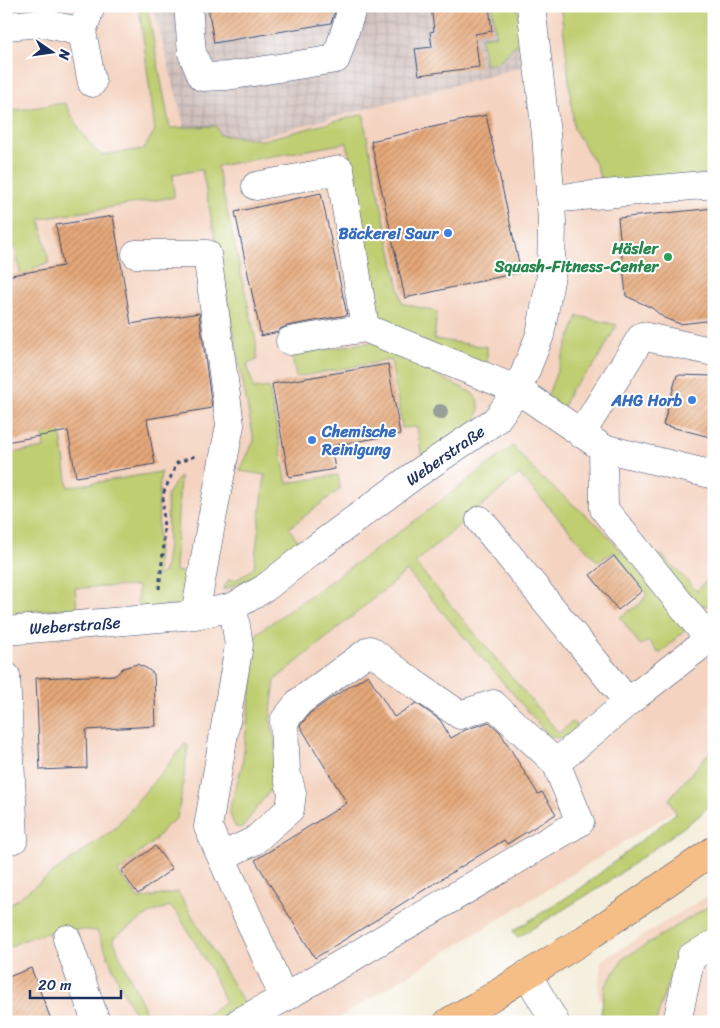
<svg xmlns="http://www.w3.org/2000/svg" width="720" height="1028" font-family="Sriracha,sans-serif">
  <defs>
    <pattern id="industrial-grid" width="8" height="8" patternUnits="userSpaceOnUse" patternTransform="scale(1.25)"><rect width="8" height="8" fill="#d0c0bc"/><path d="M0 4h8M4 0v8" fill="none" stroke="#b2a5a4"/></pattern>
    <pattern id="building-hatch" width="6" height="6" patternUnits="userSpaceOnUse" patternTransform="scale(1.25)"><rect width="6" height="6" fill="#e6a879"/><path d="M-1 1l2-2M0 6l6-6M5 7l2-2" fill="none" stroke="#ba8966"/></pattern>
  </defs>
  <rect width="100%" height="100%" fill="#fff"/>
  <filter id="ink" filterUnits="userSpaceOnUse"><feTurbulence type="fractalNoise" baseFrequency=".02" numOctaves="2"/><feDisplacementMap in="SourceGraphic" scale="10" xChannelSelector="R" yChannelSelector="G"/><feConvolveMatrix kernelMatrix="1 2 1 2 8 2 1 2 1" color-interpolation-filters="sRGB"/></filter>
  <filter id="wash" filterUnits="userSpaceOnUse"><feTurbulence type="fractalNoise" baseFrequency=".0096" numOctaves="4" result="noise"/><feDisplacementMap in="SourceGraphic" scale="20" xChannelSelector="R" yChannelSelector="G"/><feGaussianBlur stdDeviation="1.12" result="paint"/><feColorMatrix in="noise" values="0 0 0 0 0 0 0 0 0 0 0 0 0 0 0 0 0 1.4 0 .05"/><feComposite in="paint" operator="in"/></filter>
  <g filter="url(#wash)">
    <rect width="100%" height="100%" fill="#f4eedb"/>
    <path fill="#f4d3c0" d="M6 6H714V784L707 791 332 1022H6Z
      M714 892V1022H611L598 994 601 961Z"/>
    <path fill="url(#industrial-grid)" d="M153 6H512L522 67 192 155Z"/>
    <path fill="#bfce71" stroke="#6d7e68" d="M139 6H147L170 128 216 126 220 135 263 140 364 114 365 127 402 303 437 312 434 339 487 347V368L380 322 347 143 217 166 256 341 257 360 247 364 254 389 269 387 287 483 338 475 340 489 289 528 300 544 268 570 223 590 228 580C239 581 246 574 254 567L265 475 240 471 254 441 202 170 173 174 174 197 40 219 49 263 33 268 39 304 27 308 15 247 6 248V59L11 111 65 103C76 124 83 138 101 155L144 149 155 130Z
      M492 6H517L523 38 498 62 485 64 481 37 496 35Z
      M560 6H714V173L603 186 596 165 574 129 565 41Z
      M578 316 617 325 598 359 592 368 571 389 562 410 546 400Z
      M371 342 472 393C481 402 480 407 477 419L422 457 417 427 402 428 391 360 296 377 292 355Z
      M59 421 68 487 161 472 159 494 157 576 164 572 168 545 167 494 180 476 175 571 195 575 180 605 138 608V586L75 588 77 608 6 613V454L44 448 42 424Z
      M513 446 538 475 600 527 635 567 685 630 661 653 657 652 649 641 640 645 620 617 640 604 647 594 614 552 598 562 519 474 415 563 559 733 572 722 578 727C567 737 565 739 550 737L407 571 275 680 270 720 275 740 277 781 242 828 235 827 229 811 242 766 253 674 251 654 253 645 256 642 257 633 393 537Z
      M662 555 697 591 714 572V603L706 606 692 601 658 557Z
      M186 743 188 746 182 792 177 818 165 827 155 840 118 872 139 899 178 892 245 1005 229 1022H199L202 1016 212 1012 225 1001 210 968 178 914 169 906 149 914 113 938C123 967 139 993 150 1022H139L121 987 97 931C67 927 33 933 6 949V907L114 829Z
      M714 747V801L700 815 608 882 517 938 513 931 580 889 676 813 669 799Z
      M714 903V935L681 961 667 984 656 1022H605L601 1013 605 986 624 958Z"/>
    <g id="blocks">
      <path fill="url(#building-hatch)" d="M208 6H337L331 23 214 43Z
        M431 6H489L492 31 475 34 479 67 419 75 415 49 432 47 430 32 434 31Z
        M486 115 521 272 405 298 371 141Z
        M321 193 347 315 287 326 280 329 278 332 261 336 235 212Z
        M714 208V320L680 324 664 318 652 308 626 296 618 218Z
        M113 216 131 324 199 313 212 408 147 419 155 464 76 477 68 431 6 442V276L63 266 56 225Z
        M388 364 400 434 331 446 335 469 289 477 272 384Z
        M677 375 714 376V438L663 425Z
        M614 556 642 591 618 610 590 575Z
        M137 664 146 668 154 674 156 726 86 730 87 768 40 770 36 678 116 675 123 668Z
        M368 675 394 717 416 703 440 720 451 738 465 730 489 722 500 732 538 794 542 792 556 814 507 844 504 840 315 958 255 860 347 803 300 726 310 713 330 699Z
        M155 846 172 869 138 894 121 871Z
        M31 968 52 1022H6V978Z"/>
    </g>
  </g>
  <g filter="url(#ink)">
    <use href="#blocks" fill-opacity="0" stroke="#3c4c71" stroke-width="1"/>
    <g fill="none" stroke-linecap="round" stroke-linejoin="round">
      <defs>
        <path id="minor" d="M91 6 82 32 92 83
          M188 6 192 53 202 77 227 76 336 59 353 6
          M6 26 42 23 82 32
          M256 186 340 170 365 328 518 390 603 448 604 509 709 639
          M550 199 714 184
          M136 254H207L230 425 211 524 195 615
          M290 341 365 328
          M581 434 642 336 714 352
          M603 448 714 475
          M480 520 628 702
          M233 607 239 645 208 827 284 998 239 1022
          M6 631 195 615 233 607 265 588 308 554 412 477 496 420 518 390 540 335 551 275 552 221 546 134 531 6
          M6 676 14 839 6 840
          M222 856 254 841 290 809 292 793 286 771 284 721 299 702 370 650 412 682 460 715 493 704 556 763
          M67 939 96 1022
          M527 974 555 1022
          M284 998 580 822 556 763 628 702 709 639 714 641
          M677 1022 691 957 714 944"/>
        <path id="major" d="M448 1022 482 1003 585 939 714 850"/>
      </defs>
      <use href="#minor" stroke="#3c4c71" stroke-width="29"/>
      <use href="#major" stroke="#3c4c71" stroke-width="29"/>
      <path stroke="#3c4c71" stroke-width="3" stroke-dasharray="4 4" stroke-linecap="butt" d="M159 589 164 544 163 494 177 463 195 456"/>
      <use href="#minor" stroke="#fff" stroke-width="28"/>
      <use href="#major" stroke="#f6be87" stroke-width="28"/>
    </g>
    <circle fill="#989f9a" cx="440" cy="412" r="8"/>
  </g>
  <g fill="#3f7fe0" stroke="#fff" stroke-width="2">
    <circle cx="448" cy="233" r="5"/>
    <circle cx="692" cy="400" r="5"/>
    <circle cx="312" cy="440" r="5"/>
  </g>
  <circle fill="#2e9e5b" stroke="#fff" stroke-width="2" cx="668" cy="257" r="5"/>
  <g text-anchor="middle" stroke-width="4" stroke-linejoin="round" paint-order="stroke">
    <g font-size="16" font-weight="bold" fill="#366cbe" stroke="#fff" text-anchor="end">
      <text x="438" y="239">Bäckerei Saur</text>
      <text x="682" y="406">AHG Horb</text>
      <text x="322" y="437" text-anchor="start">Chemische<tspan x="322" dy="18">Reinigung</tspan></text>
    </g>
    <g font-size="16" font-weight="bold" fill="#27864d" stroke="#fff" text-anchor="end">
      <text x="658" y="254">Häsler<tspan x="658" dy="18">Squash-Fitness-Center</tspan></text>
    </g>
    <g font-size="16" fill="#1b2f5e" stroke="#fff">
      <text transform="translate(445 455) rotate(-35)" y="6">Weberstraße</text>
      <text transform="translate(75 625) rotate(-4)" y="6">Weberstraße</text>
    </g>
  </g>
  <rect width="720" height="1028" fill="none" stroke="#fff" stroke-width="25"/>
  <g transform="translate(52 52) rotate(103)" stroke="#ffffff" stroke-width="4" paint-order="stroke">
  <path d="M0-4L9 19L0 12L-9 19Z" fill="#1b2f5e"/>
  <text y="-8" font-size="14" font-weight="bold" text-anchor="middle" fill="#1b2f5e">N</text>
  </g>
  <path d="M30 990v8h91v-8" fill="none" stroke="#1b2f5e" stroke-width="2.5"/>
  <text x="38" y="990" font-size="15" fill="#1b2f5e" stroke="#ffffff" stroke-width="4" paint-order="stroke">20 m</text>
</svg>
